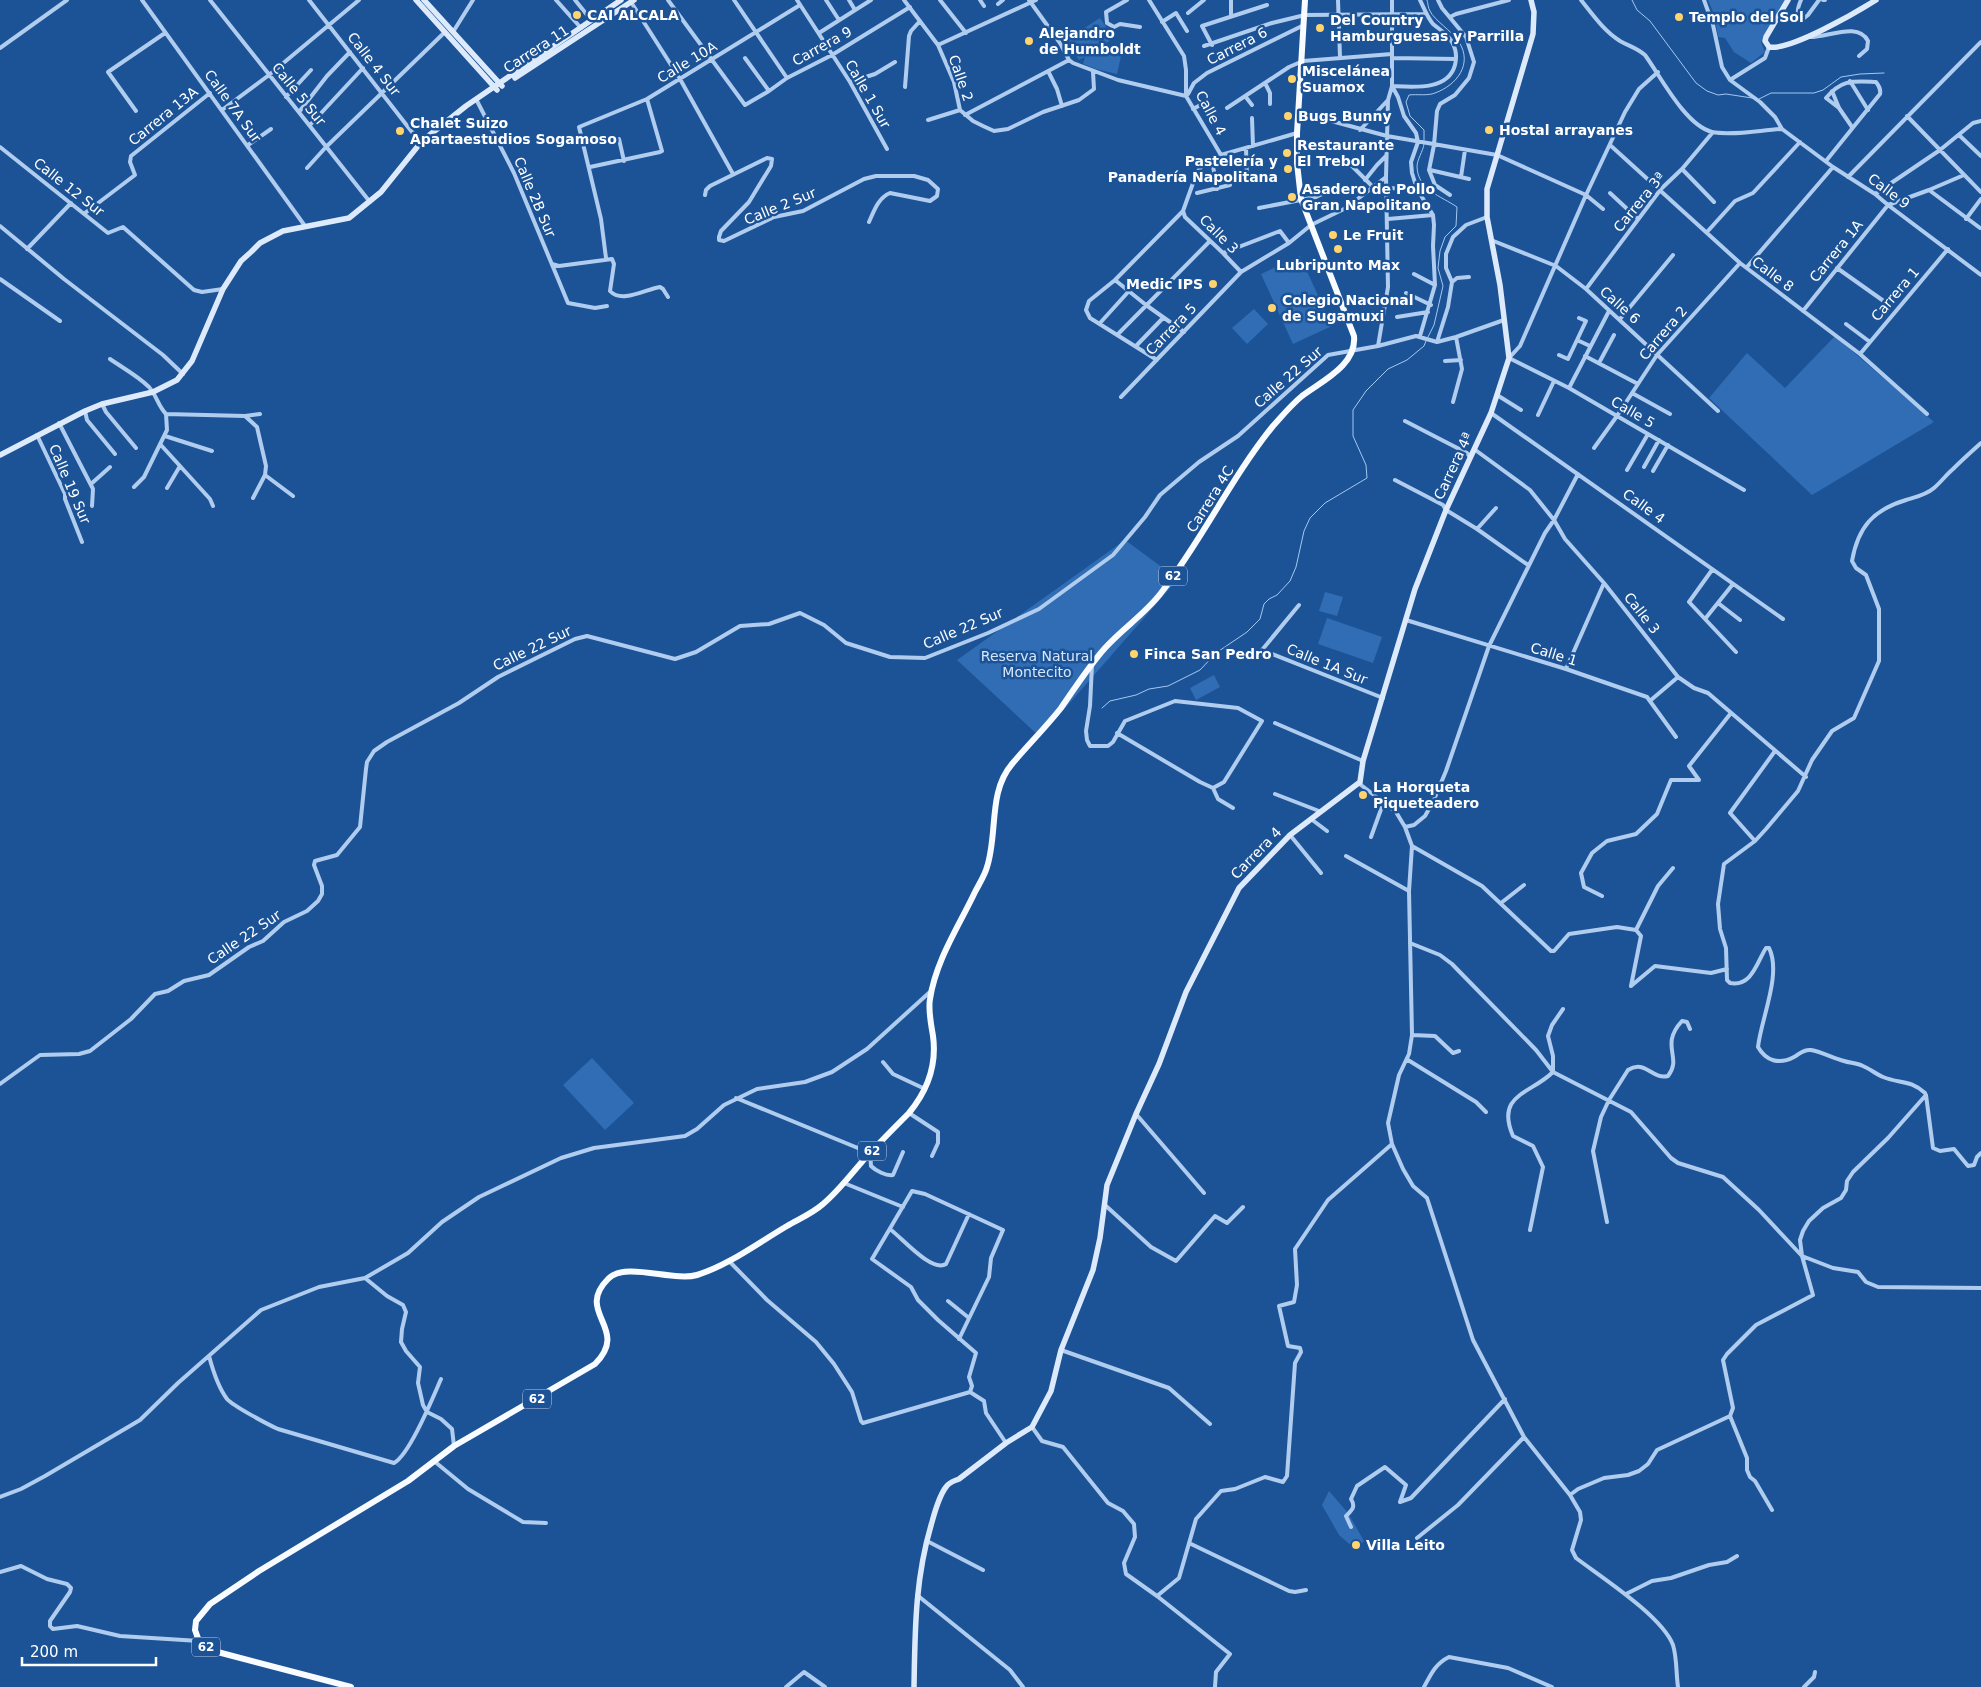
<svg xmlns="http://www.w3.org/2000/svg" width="1981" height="1687" font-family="'DejaVu Sans',sans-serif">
  <rect width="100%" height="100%" fill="#1c5396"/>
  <path fill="#306db4" d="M1708 0H1785L1761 42 1765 52 1751 63 1734 52 1725 38 1718 37 1715 17Z
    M1100 18 1114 38 1088 55 1109 47 1122 52 1117 74 1096 69 1083 64 1085 57 1079 60 1066 40Z
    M1300 256 1332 326 1293 344 1261 274Z
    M1254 309 1268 324 1247 344 1232 328Z
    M1835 336 1934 422 1812 495 1709 398 1747 353 1785 388Z
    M1125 540 1178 579 1040 737 957 660Z
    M1325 592 1343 597 1337 616 1319 611Z
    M1327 618 1382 637 1373 663 1318 644Z
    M1214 675 1220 687 1196 700 1190 688Z
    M592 1058 634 1103 605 1130 563 1085Z
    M1329 1491 1348 1513 1364 1541 1355 1549 1339 1535 1322 1505Z"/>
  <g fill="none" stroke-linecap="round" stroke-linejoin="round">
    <path stroke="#a3c8f1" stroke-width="1" d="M1632 0 1637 10 1650 21 1696 83 1707 91 1718 95 1726 94 1752 98
      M1759 99 1771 93H1814L1823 90 1841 77 1860 74 1884 73
      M1424 140V130L1410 116 1406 102 1409 95C1417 94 1428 96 1435 93 1457 85 1473 64 1459 42 1452 31 1434 20 1430 11 1428 8 1428 3 1427 0
      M1424 144C1423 152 1417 159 1417 167 1418 190 1441 196 1457 207L1456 226 1445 237 1440 251 1438 268 1443 286 1434 325 1428 337
      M1102 708 1110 701 1136 695 1149 689 1168 686 1200 670 1216 653 1247 632 1260 619 1264 604 1269 599 1277 595 1290 581 1296 567 1304 531 1310 518 1325 503 1367 478 1366 465 1353 436V410L1366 391 1388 369 1407 360 1424 346 1426 341"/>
    <path stroke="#b0cdef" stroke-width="4" d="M142 0 305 226
      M210 0 370 202
      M309 0 412 132 422 141
      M556 0 581 28
      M575 0 592 21
      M668 0 745 105 769 91 787 78 832 55 910 7
      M734 0 787 78
      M797 0 850 82 887 149
      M826 0 839 20
      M849 0 855 10
      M904 0 938 45 954 82 960 110 973 121 983 126 994 131 1008 129 1043 112 1079 100 1094 89 1093 72
      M940 0 966 33
      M980 0 984 6
      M1029 0 1060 43 1069 60 1073 63 1118 80 1186 96
      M1127 0 1106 12 1107 23 1114 27 1120 24 1140 27
      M1149 0 1184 56 1186 70V96L1221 155
      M1231 0V15
      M1338 0 1340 57
      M1438 0 1442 8 1466 37 1474 62 1469 78 1455 95 1440 104 1437 111 1434 145 1429 170 1435 185 1450 195
      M1581 0C1593 15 1604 31 1620 41 1629 46 1637 48 1645 55 1661 77 1685 125 1712 132 1732 136 1761 130 1782 129
      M1704 0 1713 25 1722 67 1730 80 1760 102 1775 117 1782 129 1833 167 1875 194 1888 205 1981 275
      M1801 0C1798 7 1795 15 1803 19L1808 15 1819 0
      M1823 0H1825
      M631 2 680 79 733 174
      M998 4 1003 0
      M1188 13 1204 0
      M1450 17 1456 14 1509 0
      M1162 22 1176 13 1187 31
      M453 32 473 0
      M819 33 871 0
      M1809 37C1827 38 1858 21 1868 41L1867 49 1859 56
      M938 45 1036 0
      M1212 45 1202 26 1267 5
      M1204 46 1272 23 1305 15 1426 14
      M0 48 67 0
      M745 58 769 91
      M1392 58 1456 59
      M1048 71 1057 89 1062 106
      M1658 72 1639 89 1625 112 1586 195 1520 346 1509 358 1569 388 1744 490
      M1730 80 1765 58 1769 47
      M1850 81 1868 110
      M850 82 875 74 895 62
      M1265 83 1270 93V104
      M1392 86 1398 97 1404 116 1416 133 1418 142 1411 162 1412 173 1417 189 1433 215 1434 225 1433 246 1435 285 1420 336
      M1392 86C1413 87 1448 91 1455 65 1457 57 1456 49 1452 42 1448 34 1440 30 1433 24 1427 17 1424 8 1420 0
      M905 87 909 36 911 31 920 21
      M1832 91 1839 108 1852 127
      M1188 94 1194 83 1207 73 1304 25
      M1245 96 1252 105
      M286 97 311 70
      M476 99 514 173 568 303 595 308 607 306
      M1227 108 1289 67 1303 61 1392 54
      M1193 109 1208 101
      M222 110 269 75 359 0
      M136 111 108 72 165 33
      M299 112 327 76 350 52
      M1298 112 1387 136 1497 155 1586 195 1603 209
      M965 115 1069 60
      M1907 116 1981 192
      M1252 118 1253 146
      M928 120 960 110
      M310 125 363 68
      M1360 130 1388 100
      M1959 135 1981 156
      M619 139 624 161
      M248 145 271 129
      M1610 145 1740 263 1860 354 1927 414
      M0 147 108 233 123 227 194 290 202 292 223 289
      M1246 148 1247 180 1269 178
      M1342 156 1373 187
      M1212 160 1217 189
      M1826 161 1880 94C1881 89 1879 86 1876 82 1853 81 1842 79 1826 98L1839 108
      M590 167 660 152 662 151 647 99
      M307 168 326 147 445 32
      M1682 169 1714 202
      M1430 170 1469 179
      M1461 177 1465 150
      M1848 177 1981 42
      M1365 180 1377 165 1386 156
      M1387 188 1417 189
      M1929 190 1980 228
      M1197 193 1230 185
      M1610 193 1638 219
      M1875 194 1940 150 1973 123 1981 121
      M705 195 706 190 710 186 767 158 772 159 771 166 749 202 721 231 719 237V240L724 241 774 217 803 211 864 179 876 176H914L928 180 938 189 937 196 930 201 890 193C878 198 874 211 869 222
      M1888 205 1929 190 1964 175
      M1259 208 1316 197 1332 189
      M1183 211 1185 217 1223 253 1241 272
      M85 213 135 175 130 162 131 156 210 93
      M1388 219 1433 215
      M1966 219 1981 199
      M0 226 64 279 163 355 183 374
      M1707 232 1735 201 1753 193 1800 142
      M1491 240 1556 266 1586 289 1718 411
      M27 249 71 203
      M1223 253 1280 231 1289 243
      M606 258 601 219 579 127 647 99 800 5
      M552 264 559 266 612 259 614 264 610 291C622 304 646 289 660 287L663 289 668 297
      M1747 267 1833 167
      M1837 268 1885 302
      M1414 274 1435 285
      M0 279 60 321
      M1115 280 1146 305 1184 332
      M1452 282 1446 268V254L1453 237 1466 225 1487 217
      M1586 289 1661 189 1682 169 1713 132
      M1406 293 1431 305
      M1803 311 1888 205
      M1397 317 1428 312
      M1620 319 1673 255
      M1100 323 1129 291
      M1846 324 1870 342
      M1118 334 1210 241
      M1577 340 1590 346
      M1437 342 1448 307 1452 282 1457 278 1469 277
      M1136 346 1163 318
      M1378 346 1388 287 1386 177 1388 100 1392 86V0
      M1860 354 1948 249
      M1559 355 1568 359 1586 321 1579 318
      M1585 356 1638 384
      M110 359C123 368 138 376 149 387 157 396 158 406 166 414L245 416 260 414
      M1157 360 1090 318 1086 310 1089 301 1115 280 1183 211 1197 172 1204 164 1221 155 1297 133
      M1445 361 1461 360
      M1599 363 1614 335
      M1569 388 1609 311
      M1632 393 1670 414
      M1497 395 1521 410
      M1121 397 1241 272 1289 243 1311 225 1346 208 1386 177
      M1453 402 1462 369 1456 337
      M102 404 106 412 136 448
      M85 411 87 420 115 454
      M1491 413 1783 619
      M1538 415 1554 381
      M245 416 257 427 266 466 265 475 253 498
      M1405 421 1467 453 1470 457
      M59 423 93 489 92 506
      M37 435 65 494V499L82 542
      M165 436 212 451
      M160 444 210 499 213 506
      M1594 448 1617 416 1657 355 1740 263
      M1474 449 1530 490 1554 520 1565 539 1604 583 1678 677 1694 688 1708 693 1806 777
      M1644 467 1659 440
      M1627 470 1648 434
      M1653 471 1668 445
      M265 475 293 496
      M1395 480 1443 505 1446 510 1477 529 1528 565
      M91 484 110 467
      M134 487 144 477 167 430 166 414
      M167 488 180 466
      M1477 529 1496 508
      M1712 570 1689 602 1736 652
      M1718 603 1740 620
      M1299 605 1262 650 1383 698
      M1705 619 1733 584
      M1406 620 1566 669 1647 697 1676 737
      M1092 665 1090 706 1086 731 1087 740 1090 746H1108L1113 742 1125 721 1175 701 1238 708 1262 721 1224 782 1213 788
      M1566 669 1604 583
      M1651 700 1678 677
      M1275 723 1363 761
      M1117 733 1200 782 1213 788
      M1360 782 1361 785 1396 812 1405 827 1412 846 1409 891 1412 1035 1409 1054 1399 1075 1388 1123 1392 1144 1403 1169 1413 1186 1427 1198 1473 1340 1524 1437 1570 1495 1580 1512 1581 1520 1572 1550 1576 1558C1601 1577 1662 1616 1673 1645 1677 1658 1676 1673 1678 1687
      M1213 788 1218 799 1233 808
      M1275 794 1319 811
      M1311 819 1327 831
      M1405 827 1414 825 1425 816 1433 802 1446 771 1489 646 1545 533 1554 520 1578 474
      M1290 835 1321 873
      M1371 837 1384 801
      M1755 841 1730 813 1775 751
      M1412 846 1482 886 1551 951H1554L1569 934 1617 927 1636 930 1641 936 1631 986
      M1346 856 1409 891
      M1602 896 1584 887 1581 873 1592 853 1607 841 1636 834 1657 814 1671 780H1699L1689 766 1731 713
      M1501 903 1524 885
      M1636 930 1658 886 1673 868
      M1410 943 1440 955 1452 964 1536 1050 1553 1072 1631 1112 1671 1158 1678 1163 1723 1177 1759 1210 1802 1256 1833 1268 1858 1272 1866 1282 1878 1287 1981 1288
      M1631 986 1655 966 1711 973 1727 969
      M1412 1035 1435 1036 1453 1053 1459 1051
      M1408 1060 1476 1102 1486 1112
      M883 1062 893 1074 925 1089
      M0 1084 40 1055 79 1054 90 1051 131 1019 155 994 168 991 184 981 209 975 249 947 263 941 284 922 307 911 318 901 322 894V886L314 865 315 861 337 855 360 827 366 769 367 762 374 751 387 742 459 703 498 677 575 639 587 636 675 659 696 652 740 626 769 624 800 613 824 625 846 643 890 657 925 658 988 633 1039 609 1113 555 1145 517 1160 495 1199 462 1238 436 1328 355 1378 346 1416 336 1437 342 1456 337 1504 320
      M1925 1093C1909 1079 1900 1084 1883 1077 1876 1074 1870 1069 1863 1066 1857 1063 1850 1063 1844 1061 1833 1058 1822 1052 1811 1050 1803 1049 1800 1054 1794 1057 1779 1065 1766 1061 1758 1047 1761 1019 1782 974 1769 948H1766C1757 962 1752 987 1730 983L1727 980 1726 948 1720 929 1718 904 1724 864 1755 841 1766 829 1798 791 1812 760 1832 731 1854 718 1879 661V609L1866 575 1856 568 1852 561C1858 527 1873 510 1906 500 1916 497 1926 495 1934 488 1941 482 1946 475 1953 469 1962 460 1972 451 1981 443
      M1926 1095 1933 1148 1940 1151 1954 1149 1968 1166 1974 1165 1977 1157 1981 1153
      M736 1098 870 1153 871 1166C876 1171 886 1176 893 1175L903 1152
      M909 1113 938 1132V1143L932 1156
      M1136 1114 1204 1193
      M844 1183 903 1207
      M1105 1205 1151 1247 1176 1261 1215 1216 1227 1223 1243 1207
      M1607 1222 1593 1151 1601 1117 1609 1100 1628 1070C1645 1059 1652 1080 1668 1076 1683 1057 1659 1046 1682 1021L1687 1022 1690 1029
      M891 1230C902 1238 932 1273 946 1264L969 1214
      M1530 1230 1543 1167 1533 1146 1513 1136C1495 1094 1531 1094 1553 1072V1056L1548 1036 1552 1025 1563 1009
      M729 1261 767 1300 816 1342 834 1364 852 1392 861 1421 863 1423 970 1392 984 1401 986 1413 1006 1443
      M365 1278 387 1296 403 1305 406 1312 402 1329 401 1342 406 1351 420 1367 418 1383 423 1405 427 1412 441 1419 452 1429 454 1446
      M948 1301 969 1318
      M959 1339 989 1277 991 1258 1003 1230 925 1194 912 1191 872 1259 911 1287 918 1300 938 1320 976 1353 969 1377 972 1386 970 1392
      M1061 1350 1169 1388 1210 1424
      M209 1356C213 1371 218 1387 227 1399 233 1406 269 1425 278 1429L394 1463C410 1454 433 1397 441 1379
      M1730 1416 1747 1458V1470L1750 1477 1755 1481 1772 1510
      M1032 1427 1042 1441 1063 1447 1108 1503 1123 1511 1134 1524 1135 1537 1124 1563 1126 1574 1157 1596 1230 1654 1216 1672 1215 1687
      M434 1461 468 1489 523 1522 546 1523
      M1570 1495 1578 1489 1604 1478 1628 1475 1639 1471 1648 1464 1657 1450 1730 1416 1733 1408 1723 1360 1727 1354 1756 1325 1813 1295 1802 1256 1800 1240 1803 1231 1809 1221 1823 1208 1841 1198 1846 1190 1847 1181 1853 1172 1888 1138 1926 1095
      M0 1497 21 1489 45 1476 140 1420 178 1383 261 1310 319 1287 365 1278 408 1253 442 1222 479 1197 561 1158 594 1148 685 1136 697 1129 724 1105 757 1089 805 1082 832 1072 867 1049 931 991
      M1351 1527 1346 1516C1352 1510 1356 1507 1351 1499L1357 1486 1385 1467 1406 1485 1400 1502 1411 1498 1505 1399
      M1417 1538 1458 1505 1524 1437
      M927 1541 983 1570
      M1189 1543 1289 1591 1295 1592 1306 1590
      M0 1572 21 1566 47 1579 67 1584 71 1588 70 1592 50 1621V1626L53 1629 77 1626 120 1636 199 1641
      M1626 1594 1652 1581 1671 1578 1709 1565 1727 1562 1737 1556
      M917 1595 1010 1670 1023 1687
      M1157 1596 1179 1578 1196 1519 1221 1491 1235 1489 1265 1477 1283 1482 1287 1476 1295 1363 1301 1352 1300 1348 1288 1346 1279 1306 1294 1302 1297 1285 1295 1249 1328 1200 1392 1144
      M786 1687 804 1672 825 1687
      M1424 1687C1431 1674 1435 1664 1449 1657L1508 1668 1552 1687
      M1804 1687 1814 1677 1815 1672"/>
    <path stroke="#ddeafb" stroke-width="5.5" d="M416 0 497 90
      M424 0 502 86
      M1788 0 1766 37 1765 41 1769 47C1790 51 1857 12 1876 0
      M515 78 634 0
      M0 455 85 411 102 404 153 392 177 380 192 361 223 289 241 261 251 252 260 243 283 231 349 218 381 192 422 141 466 106 621 0
      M914 1687C915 1629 915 1578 932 1522 935 1511 939 1496 946 1487 949 1482 954 1481 959 1479L1006 1443 1032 1427 1051 1391 1061 1350 1093 1270 1100 1238 1107 1185 1136 1114 1159 1064 1186 992 1239 888 1290 835 1360 782 1363 761 1415 589 1446 510 1491 413 1509 358 1500 285 1487 217V189L1533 34 1534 12 1531 0"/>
    <path stroke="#f8fbff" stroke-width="6" d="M351 1687 210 1650 199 1641 195 1630 196 1621 210 1604 259 1571 408 1481 454 1446 595 1364C631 1328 574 1313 608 1279 625 1261 673 1282 697 1275 729 1265 758 1243 787 1226 799 1219 813 1213 823 1204 840 1190 854 1170 869 1154 882 1140 896 1126 909 1113 928 1090 937 1065 933 1036 931 1024 928 1010 930 999 936 960 959 926 975 892 979 884 985 875 987 867 998 833 988 792 1012 764 1028 745 1046 727 1061 708 1075 688 1089 666 1105 648 1123 628 1145 614 1161 593 1202 540 1231 478 1273 426 1282 416 1291 405 1302 396 1322 381 1357 365 1354 336L1301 199 1297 163V133L1305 0"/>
  </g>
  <g fill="#ffd36e" stroke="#1c5396" stroke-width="2">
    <circle cx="577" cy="15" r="5"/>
    <circle cx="1679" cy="17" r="5"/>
    <circle cx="1320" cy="28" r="5"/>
    <circle cx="1029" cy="41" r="5"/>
    <circle cx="1292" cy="79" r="5"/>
    <circle cx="1288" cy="116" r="5"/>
    <circle cx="1489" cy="130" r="5"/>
    <circle cx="400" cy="131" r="5"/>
    <circle cx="1287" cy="153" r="5"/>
    <circle cx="1288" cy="169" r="5"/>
    <circle cx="1292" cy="197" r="5"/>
    <circle cx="1333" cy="235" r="5"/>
    <circle cx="1338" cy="249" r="5"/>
    <circle cx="1213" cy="284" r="5"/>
    <circle cx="1272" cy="308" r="5"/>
    <circle cx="1134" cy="654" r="5"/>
    <circle cx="1363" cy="795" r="5"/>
    <circle cx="1356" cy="1545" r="5"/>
  </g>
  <g text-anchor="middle" stroke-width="5" stroke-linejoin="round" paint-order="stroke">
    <g fill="#1c5396" stroke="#bbcbe0" stroke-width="1">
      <rect x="1159" y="566.5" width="28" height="19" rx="4"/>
      <rect x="858" y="1141.5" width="28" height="19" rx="4"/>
      <rect x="523" y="1389.5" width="28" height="19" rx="4"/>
      <rect x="192" y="1637.5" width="28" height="19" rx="4"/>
    </g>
    <g font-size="12" font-weight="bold" fill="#fff">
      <text x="1173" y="580">62</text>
      <text x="872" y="1155">62</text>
      <text x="537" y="1403">62</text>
      <text x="206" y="1651">62</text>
    </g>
    <g font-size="14" font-weight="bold" fill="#fff" stroke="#1c5396" text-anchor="start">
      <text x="587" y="20">CAI ALCALA</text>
      <text x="1689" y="22">Templo del Sol</text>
      <text x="1330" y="25">Del Country<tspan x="1330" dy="16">Hamburguesas y Parrilla</tspan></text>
      <text x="1039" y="38">Alejandro<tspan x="1039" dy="16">de Humboldt</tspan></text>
      <text x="1302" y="76">Miscelánea<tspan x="1302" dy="16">Suamox</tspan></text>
      <text x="1298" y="121">Bugs Bunny</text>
      <text x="410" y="128">Chalet Suizo<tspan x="410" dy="16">Apartaestudios Sogamoso</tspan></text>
      <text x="1499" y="135">Hostal arrayanes</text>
      <text x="1297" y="150">Restaurante<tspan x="1297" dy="16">El Trebol</tspan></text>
      <text x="1278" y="166" text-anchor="end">Pastelería y<tspan x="1278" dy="16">Panadería Napolitana</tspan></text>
      <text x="1302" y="194">Asadero de Pollo<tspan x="1302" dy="16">Gran Napolitano</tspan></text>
      <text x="1343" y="240">Le Fruit</text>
      <text x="1338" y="270" text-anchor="middle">Lubripunto Max</text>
      <text x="1203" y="289" text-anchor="end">Medic IPS</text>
      <text x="1282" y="305">Colegio Nacional<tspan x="1282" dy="16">de Sugamuxi</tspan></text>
      <text x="1144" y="659">Finca San Pedro</text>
      <text x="1373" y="792">La Horqueta<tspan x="1373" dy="16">Piqueteadero</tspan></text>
      <text x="1366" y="1550">Villa Leito</text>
    </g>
    <g font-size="14" fill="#fff" stroke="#1c5396">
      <text transform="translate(822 46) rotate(-29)" y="5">Carrera 9</text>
      <text transform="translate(1237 46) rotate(-27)" y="5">Carrera 6</text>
      <text transform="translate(536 49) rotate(-33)" y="5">Carrera 11</text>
      <text transform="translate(687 62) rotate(-31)" y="5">Calle 10A</text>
      <text transform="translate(374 64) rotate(52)" y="5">Calle 4 Sur</text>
      <text transform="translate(961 78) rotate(71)" y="5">Calle 2</text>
      <text transform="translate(299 94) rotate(51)" y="5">Calle 5 Sur</text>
      <text transform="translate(868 94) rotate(60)" y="5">Calle 1 Sur</text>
      <text transform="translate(233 106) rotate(54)" y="5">Calle 7A Sur</text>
      <text transform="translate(1211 113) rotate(62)" y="5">Calle 4</text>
      <text transform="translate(163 116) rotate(-39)" y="5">Carrera 13A</text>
      <text transform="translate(69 187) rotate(38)" y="5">Calle 12 Sur</text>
      <text transform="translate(1889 191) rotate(37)" y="5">Calle 9</text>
      <text transform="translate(535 197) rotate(67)" y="5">Calle 2B Sur</text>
      <text transform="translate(1639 202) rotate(-51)" y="5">Carrera 3ª</text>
      <text transform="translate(780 206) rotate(-22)" y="5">Calle 2 Sur</text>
      <text transform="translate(1219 234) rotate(45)" y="5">Calle 3</text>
      <text transform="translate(1836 251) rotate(-51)" y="5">Carrera 1A</text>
      <text transform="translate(1773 274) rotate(37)" y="5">Calle 8</text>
      <text transform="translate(1895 294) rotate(-50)" y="5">Carrera 1</text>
      <text transform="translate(1620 305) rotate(42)" y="5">Calle 6</text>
      <text transform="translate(1171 329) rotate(-46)" y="5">Carrera 5</text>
      <text transform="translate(1663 333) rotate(-50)" y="5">Carrera 2</text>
      <text transform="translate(1288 377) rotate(-41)" y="5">Calle 22 Sur</text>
      <text transform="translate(1633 412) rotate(30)" y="5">Calle 5</text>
      <text transform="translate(1453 466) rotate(-65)" y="5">Carrera 4ª</text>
      <text transform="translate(70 484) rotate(67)" y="5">Calle 19 Sur</text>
      <text transform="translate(1210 499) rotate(-58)" y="5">Carrera 4C</text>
      <text transform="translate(1644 506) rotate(36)" y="5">Calle 4</text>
      <text transform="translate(1642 613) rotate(52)" y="5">Calle 3</text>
      <text transform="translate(963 628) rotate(-23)" y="5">Calle 22 Sur</text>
      <text transform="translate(532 648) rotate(-26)" y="5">Calle 22 Sur</text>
      <text transform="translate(1554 654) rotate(17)" y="5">Calle 1</text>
      <text transform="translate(1327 664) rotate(22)" y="5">Calle 1A Sur</text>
      <text transform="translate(1256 853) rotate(-46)" y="5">Carrera 4</text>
      <text transform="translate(244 937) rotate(-34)" y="5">Calle 22 Sur</text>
    </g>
    <g font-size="14" fill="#d6e7fb" stroke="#1c5396">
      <text x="1037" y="661">Reserva Natural<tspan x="1037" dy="16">Montecito</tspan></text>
    </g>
  </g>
  <path d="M22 1657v8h134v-8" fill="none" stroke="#ffffff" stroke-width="2.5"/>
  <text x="30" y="1657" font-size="15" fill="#ffffff" stroke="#1c5396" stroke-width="4" paint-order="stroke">200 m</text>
</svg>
